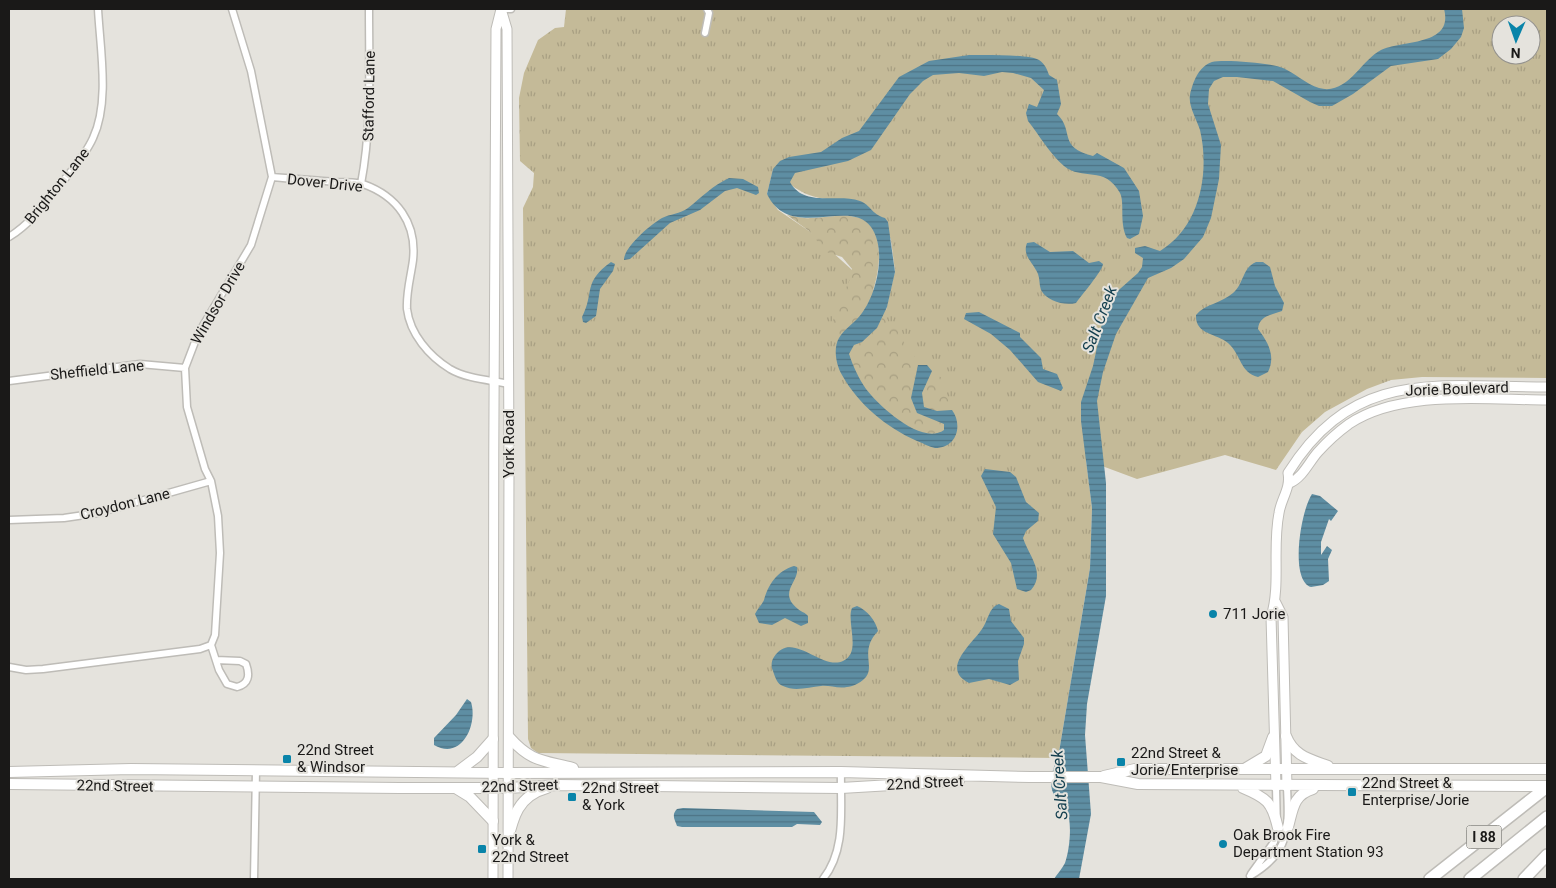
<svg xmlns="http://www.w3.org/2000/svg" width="1556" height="888" font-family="Roboto,sans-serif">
  <defs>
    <pattern id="grass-tufts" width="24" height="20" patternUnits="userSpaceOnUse" patternTransform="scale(1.25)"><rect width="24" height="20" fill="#c4ba98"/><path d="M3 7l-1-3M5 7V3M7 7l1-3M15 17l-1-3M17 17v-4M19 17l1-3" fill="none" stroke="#a89f82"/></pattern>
    <pattern id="forest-crowns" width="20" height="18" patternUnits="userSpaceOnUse" patternTransform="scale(1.25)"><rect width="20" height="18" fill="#c4ba98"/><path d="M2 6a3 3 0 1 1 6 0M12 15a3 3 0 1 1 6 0" fill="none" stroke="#a89f82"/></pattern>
    <pattern id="water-rules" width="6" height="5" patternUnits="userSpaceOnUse" patternTransform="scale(1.25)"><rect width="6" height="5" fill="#5e8ea3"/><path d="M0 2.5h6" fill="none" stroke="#4d7384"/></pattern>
  </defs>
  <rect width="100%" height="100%" fill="#e5e3dd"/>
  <path fill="url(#grass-tufts)" fill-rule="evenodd" d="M566 9H1547V378L1422 377 1391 380 1367 389 1325 412 1302 432 1276 470 1225 455 1137 479 1086 460 1092 508 1090 568 1058 758 538 753 531 748 528 739 523 208 533 187 534 173 520 161 519 98 524 73 538 40 555 28 564 27ZM1501 25H1531V55H1501ZM773 170C808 202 817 198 862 202L876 216 881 217 891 240 895 271 886 310 872 288 809 231 778 210 767 194Z"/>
  <path fill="url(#forest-crowns)" d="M787 215C795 216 803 219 810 218 826 218 844 213 860 218 892 230 877 292 863 313 856 322 846 330 839 338 822 311 851 292 852 269L842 257 826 252 809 231Z
    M885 315 889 323 898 329 906 347 918 360 913 388 932 420H938L944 424V430C922 445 879 406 866 389 859 379 853 366 849 354L854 345 862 342Z
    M932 371 946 381 947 396 952 410 937 411 924 407 922 393Z"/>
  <path fill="url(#water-rules)" d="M1444 9H1462L1464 28 1461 37 1451 49 1438 59 1391 66 1353 94 1332 106H1319L1310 102 1273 81 1237 77H1223L1214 81 1209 89 1208 104 1221 145 1219 179 1211 218 1203 237 1184 259 1171 268 1148 278 1116 334 1103 372 1097 401 1106 483V596L1087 704 1085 735 1091 814 1079 879H1054C1057 874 1062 869 1065 863 1070 849 1073 819 1065 806 1063 802 1059 801 1056 798 1047 786 1052 769 1058 758L1090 568 1092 508 1081 421V402L1093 366 1104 314 1112 296 1138 273 1142 267 1143 258 1135 253V248L1145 246 1160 251C1200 227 1210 173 1200 130 1197 120 1188 106 1190 95 1193 82 1198 67 1212 62 1223 59 1272 63 1283 68 1295 73 1306 84 1319 88 1347 96 1361 60 1381 50 1402 40 1454 46 1444 9Z
    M969 55C982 55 1030 54 1039 60 1045 64 1047 69 1049 75L1057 80 1061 104 1057 114C1075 131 1057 147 1093 156L1097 153 1124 168 1139 191 1143 216 1139 234 1130 239 1127 238C1119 223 1125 203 1120 193 1105 165 1082 181 1064 166 1049 153 1040 136 1028 121L1026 113 1029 104 1037 107 1044 90 1031 78 1013 73 1002 72 984 76 959 73 933 75 923 81 910 94 871 150 848 161 795 173 790 182C804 208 838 193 860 201 871 205 871 214 885 218L888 222 895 272 887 307 877 328 862 342 854 345 849 354C853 366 859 379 866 389 879 406 922 446 944 430V424L917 413 911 398 918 365H927L932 371 922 393 924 407 937 411 952 410C963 425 957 448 935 448 929 447 923 443 917 441 886 427 859 405 842 375 836 365 833 348 839 338 844 329 856 322 862 313 877 293 887 249 871 227 850 197 790 242 767 194L773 169 780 161 789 157 821 152 842 138 859 131 899 77 929 61Z
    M729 178 743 179 758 187 759 193 756 195 737 188 725 191 700 210 670 223 630 259 624 260C624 247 650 225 662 218 670 214 680 214 688 208 702 197 712 186 729 178Z
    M1034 242 1050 252 1073 251 1089 263 1099 261 1103 264C1103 270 1081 296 1076 303 1064 306 1047 301 1041 290 1039 285 1040 279 1038 274 1033 262 1022 256 1027 243Z
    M611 262 615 264 613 271 600 289 596 316 586 323 583 322 582 317C595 292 582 283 611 262Z
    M1256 262H1263L1270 267 1275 286 1284 303 1282 311C1271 315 1259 316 1258 329 1268 342 1276 356 1268 372L1258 377C1240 373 1241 354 1228 343 1216 333 1195 335 1196 315 1205 304 1222 303 1233 293 1244 284 1242 268 1256 262Z
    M979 312 1020 333V337L1041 358 1043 369 1057 374 1063 388 1061 391 1038 382 1010 350 991 334 964 319 966 313Z
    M985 469 1010 472 1016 477 1026 502 1039 513 1038 521 1026 531 1023 538C1029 556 1046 573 1031 590L1026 592 1017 589 1011 563 993 534 996 507 981 476Z
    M1312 494 1320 496 1338 511 1331 521 1329 519 1321 542V555L1327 546 1332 550 1328 559 1329 581 1323 585 1311 587C1289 580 1301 510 1312 494Z
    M794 566 797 567C800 582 777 592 798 609 801 612 805 612 808 616V623L801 626 785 618 772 625 759 623 755 614C757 609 762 605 764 600 768 585 777 571 794 566Z
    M999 604 1009 609 1011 621 1024 638V644L1018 661 1019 680 1010 685 989 679 969 683C940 669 972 644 982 629 988 621 989 607 999 604Z
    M857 606C867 610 876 621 878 631 858 652 877 667 864 679 860 683 852 687 847 687 838 689 829 685 821 686 809 687 795 692 783 686 777 684 775 677 773 671 771 667 771 661 774 657 792 629 821 671 843 661 862 653 846 622 852 608Z
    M467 699 471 702C478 724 462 761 434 745V738L456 715Z
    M683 808 814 812 822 822 820 825 797 824 792 827H682L677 826C675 820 671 815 677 809Z"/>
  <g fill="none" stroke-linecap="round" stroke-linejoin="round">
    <defs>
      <path id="street" d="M501 9H511
        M705 33 709 13 707 9
        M272 177C293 179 315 180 336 182 345 182 355 182 363 184 397 196 417 223 413 260 411 276 406 292 407 309 410 334 429 356 450 369 467 379 490 380 509 384
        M361 184C372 126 369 67 369 9
        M9 237C30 224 44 205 60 185 71 171 85 156 93 138 110 102 100 48 98 9
        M9 381 140 364 185 368
        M9 520 64 518 98 513 211 481
        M216 660 240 661 246 664C250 675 249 684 237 687L227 684 219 670 211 645 215 635 220 553 218 516 211 481 205 469 187 407 185 368 198 334 251 245 272 177 251 71 232 9
        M9 667 26 670 43 669 200 649 211 645
        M1251 874 1274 842 1277 831 1276 787
        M1250 876C1290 853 1289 829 1287 787
        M254 879 256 770
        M823 879C847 849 840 808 841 772"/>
      <path id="secondary" d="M501 9 507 29 509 462 508 879
        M1290 483C1303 477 1309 462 1318 452 1327 442 1338 432 1349 424 1401 389 1487 400 1547 400
        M1275 601 1283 617 1287 787
        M1276 787 1271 617C1281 584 1272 548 1279 513 1281 499 1291 488 1288 473 1354 367 1439 387 1547 387
        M493 879C492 596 495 312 496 29L501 9"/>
      <path id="primary" d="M1286 736C1294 756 1309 759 1328 766
        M509 737C531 762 542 760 573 768
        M1246 768 1266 756 1273 737
        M9 772 131 769 509 773 841 772 1030 777H1101L1138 784 1547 786
        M457 772 477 757 493 739
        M1104 776 1135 769H1547
        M9 784 400 788H508L558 785 841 788 959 781
        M1243 788C1267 798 1272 802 1278 828
        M457 789 470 797 493 821
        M1288 827C1293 809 1293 795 1313 789
        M507 843C513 817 518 796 547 788"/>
      <path id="highway" d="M1430 879 1547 787
        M1470 879 1547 817
        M1524 879 1547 855"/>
    </defs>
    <use href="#street" stroke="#bebcb7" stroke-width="9"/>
    <use href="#secondary" stroke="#bebcb7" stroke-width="11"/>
    <use href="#primary" stroke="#bebcb7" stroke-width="12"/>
    <use href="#highway" stroke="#bebcb7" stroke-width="14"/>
    <use href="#street" stroke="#fff" stroke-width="6"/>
    <use href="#secondary" stroke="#fff" stroke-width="9"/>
    <use href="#primary" stroke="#fff" stroke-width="10"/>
    <use href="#highway" stroke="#fff" stroke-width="11"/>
  </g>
  <g fill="#0984a9" stroke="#e5e3dd" stroke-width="2">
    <circle cx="1213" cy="614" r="5"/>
    <rect x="282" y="754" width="10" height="10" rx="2.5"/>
    <rect x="1116" y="757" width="10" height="10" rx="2.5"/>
    <rect x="1347" y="787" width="10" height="10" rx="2.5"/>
    <rect x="567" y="792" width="10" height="10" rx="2.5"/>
    <circle cx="1223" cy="844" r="5"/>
    <rect x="477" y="844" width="10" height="10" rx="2.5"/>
  </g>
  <g text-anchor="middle" stroke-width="4" stroke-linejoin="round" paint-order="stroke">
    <rect fill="#e5e3dd" stroke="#575653" stroke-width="1" x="1466.5" y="825.5" width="35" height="23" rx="4"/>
    <g font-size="14" font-weight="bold" fill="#1a1918">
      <text x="1484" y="842">I 88</text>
    </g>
    <g font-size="15" fill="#1a1918" stroke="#e5e3dd">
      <text transform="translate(369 96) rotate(-89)" y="5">Stafford Lane</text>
      <text transform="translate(325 183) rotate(6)" y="5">Dover Drive</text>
      <text transform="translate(57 186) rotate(-51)" y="5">Brighton Lane</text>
      <text transform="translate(218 303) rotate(-60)" y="5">Windsor Drive</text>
      <text transform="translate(97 370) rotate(-6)" y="5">Sheffield Lane</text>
      <text transform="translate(1457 389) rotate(-2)" y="5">Jorie Boulevard</text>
      <text transform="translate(509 444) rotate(-90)" y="5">York Road</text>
      <text transform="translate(125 504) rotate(-14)" y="5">Croydon Lane</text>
      <text transform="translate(925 783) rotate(-3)" y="5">22nd Street</text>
      <text transform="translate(115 786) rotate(1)" y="5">22nd Street</text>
      <text transform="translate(520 786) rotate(-2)" y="5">22nd Street</text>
    </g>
    <g font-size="15" fill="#1a1918" stroke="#e5e3dd" text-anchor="start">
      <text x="1223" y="619">711 Jorie</text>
      <text x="297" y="755">22nd Street<tspan x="297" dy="17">&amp; Windsor</tspan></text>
      <text x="1131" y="758">22nd Street &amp;<tspan x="1131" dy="17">Jorie/Enterprise</tspan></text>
      <text x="1362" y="788">22nd Street &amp;<tspan x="1362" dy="17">Enterprise/Jorie</tspan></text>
      <text x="582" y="793">22nd Street<tspan x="582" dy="17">&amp; York</tspan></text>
      <text x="1233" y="840">Oak Brook Fire<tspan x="1233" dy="17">Department Station 93</tspan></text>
      <text x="492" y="845">York &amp;<tspan x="492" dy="17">22nd Street</tspan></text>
    </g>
    <g font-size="16" font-style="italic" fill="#123e4e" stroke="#e5e3dd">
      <text transform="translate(1099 319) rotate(-69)" y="6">Salt Creek</text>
      <text transform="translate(1059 785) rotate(-94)" y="6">Salt Creek</text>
    </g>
  </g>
  <rect width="1556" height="888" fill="none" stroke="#1a1918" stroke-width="20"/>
  <g transform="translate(1516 40) rotate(182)"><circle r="24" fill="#e5e3dd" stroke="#94928e"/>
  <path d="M0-4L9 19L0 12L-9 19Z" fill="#0984a9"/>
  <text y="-8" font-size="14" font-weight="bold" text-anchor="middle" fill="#1a1918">N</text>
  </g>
</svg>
